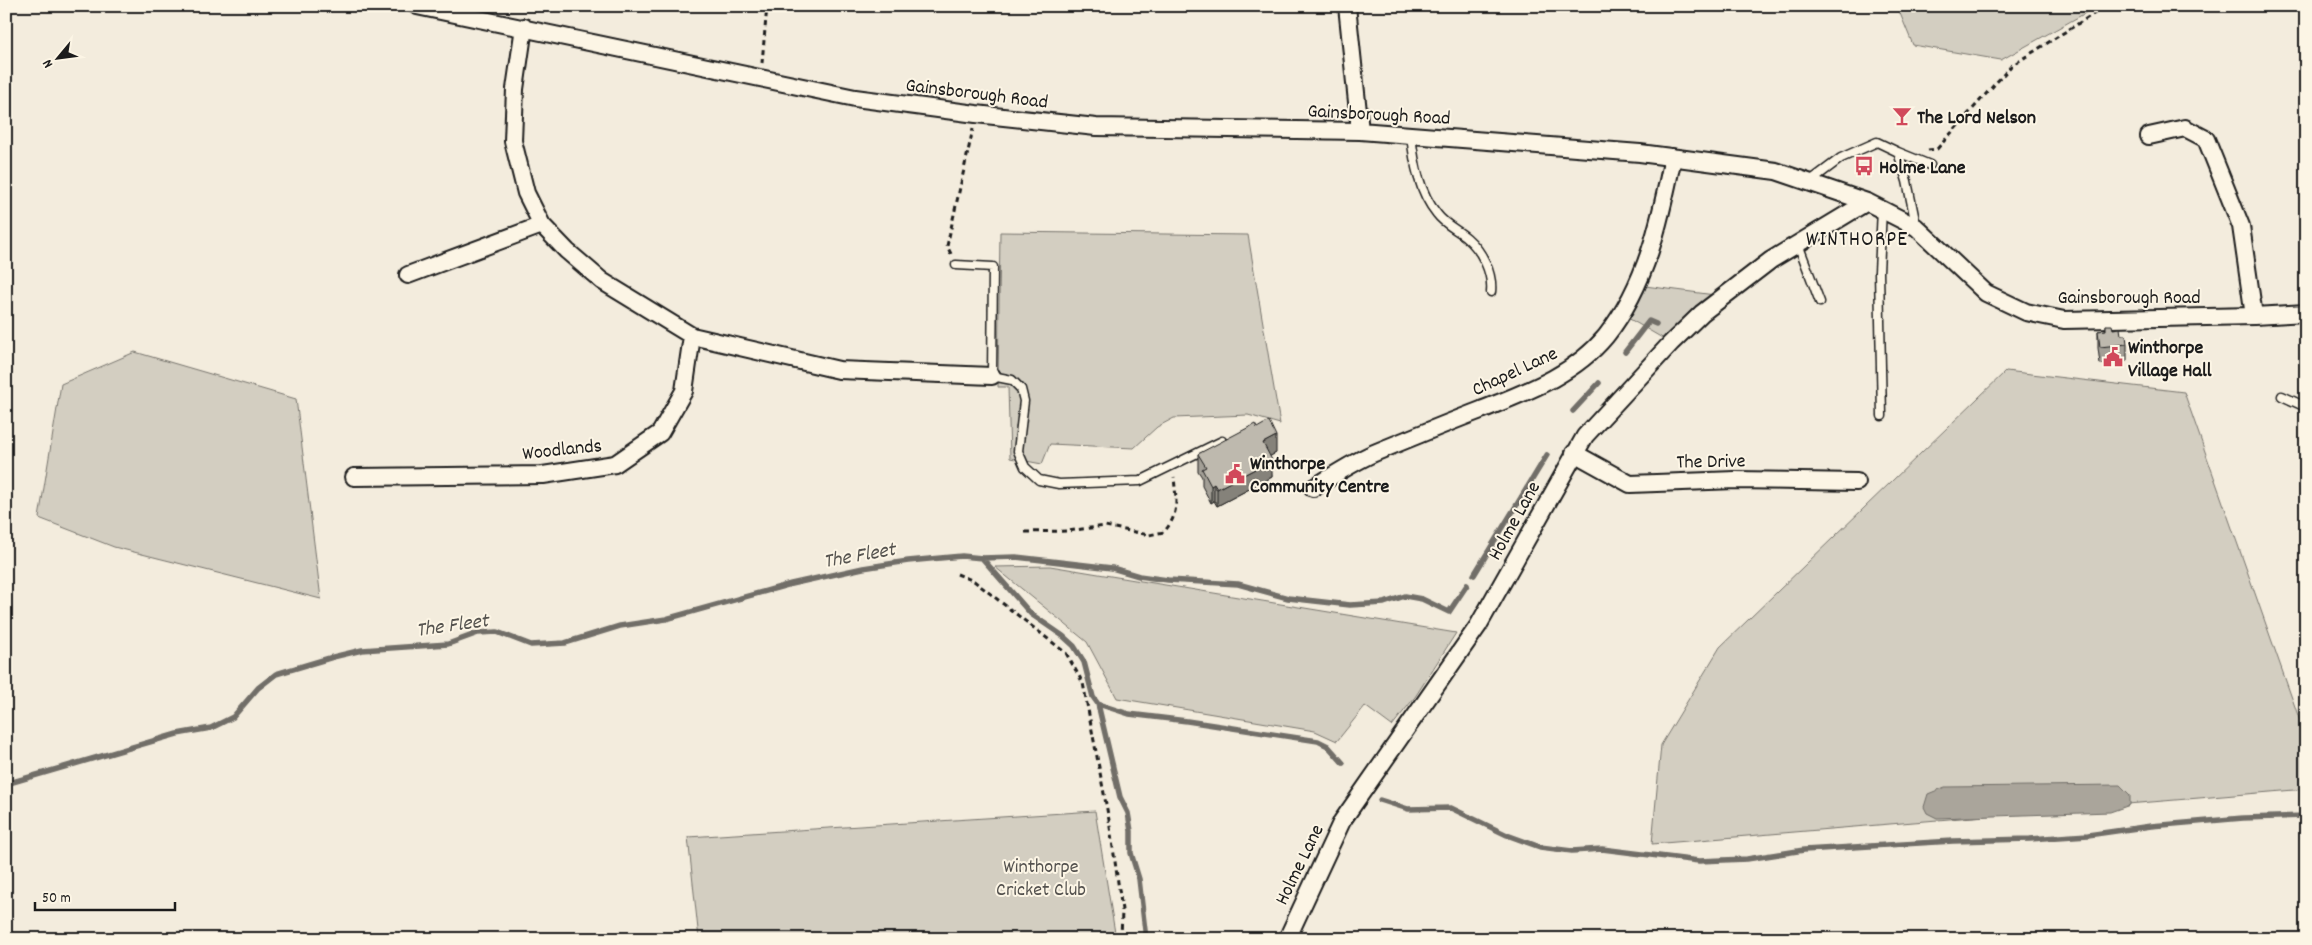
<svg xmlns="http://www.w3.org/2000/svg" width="2312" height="945" font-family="Dekko,sans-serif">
  <rect width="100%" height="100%" fill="#f3ecdd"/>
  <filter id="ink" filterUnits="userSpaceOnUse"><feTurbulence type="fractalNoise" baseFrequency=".02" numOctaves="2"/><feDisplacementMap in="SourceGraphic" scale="10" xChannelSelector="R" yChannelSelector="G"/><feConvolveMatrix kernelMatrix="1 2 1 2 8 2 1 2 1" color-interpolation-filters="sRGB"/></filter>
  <g filter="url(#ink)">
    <path fill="#d3cec1" stroke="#78756e" d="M1897 6H2098L2001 60 1913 45Z
      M1000 232 1248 235 1280 424 1248 415 1174 418 1157 427 1134 448 1050 444 1042 464 1010 458 1008 387H998Z
      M1637 285 1723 296 1671 343 1621 314Z
      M135 352 296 399 321 599 114 547 39 518 61 384Z
      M2006 371 2184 392 2306 738V789L1652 844 1661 745 1720 647Z
      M1050 566 1456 633 1415 697 1392 726 1365 706 1337 741 1315 731 1117 698 1087 642 995 567Z
      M1095 811 1116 939H699L688 837Z"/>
    <path fill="#aaa59b" stroke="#716e68" d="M2120 785 2130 795V805L2110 812 1937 818 1927 813 1924 807 1928 794 1945 787Z"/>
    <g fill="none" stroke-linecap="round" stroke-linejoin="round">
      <path stroke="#716e68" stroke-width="5.5" d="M1625 352 1649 321 1656 324
        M1573 411 1599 383
        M982 558 1031 614 1063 636 1074 646 1084 662 1093 697 1098 704 1129 714 1187 721 1318 741 1328 746 1343 763
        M1474 575 1547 455
        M1098 704 1120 797 1128 813 1131 831V853L1139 879 1146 939
        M6 784 177 734 211 728 233 717 258 688 276 674 333 657 362 650 448 644 478 633 497 632 531 645 565 643 620 626 666 619 791 584 863 568 908 561 962 556 982 558 1016 557 1112 568 1139 576 1168 580 1238 584 1288 598 1350 605 1384 603 1405 596 1422 599 1449 612 1467 585
        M1380 800 1408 809 1451 808 1507 835 1540 847 1572 851 1602 849 1699 861 1747 859 1804 850 1953 841 2030 839 2088 835 2151 826 2243 818 2306 816"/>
      <defs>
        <path id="service" d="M1411 135C1414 163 1419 192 1437 214 1445 225 1458 230 1467 238 1482 251 1493 273 1491 292
          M1898 152 1930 165
          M1809 182 1841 158 1877 142 1898 152 1907 181 1916 225
          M1882 209 1879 272 1882 416
          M1798 244 1820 302
          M956 265 993 267 992 376 1012 380 1021 389 1024 401 1018 451 1025 467 1039 480 1059 484 1140 481 1222 441
          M2282 396 2306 407"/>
        <path id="minor" d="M417 6 855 98 976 114 1096 127 1360 131 1640 153 1776 171 1867 202 1916 227 1986 293 2026 312 2064 320 2254 316 2306 313
          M1347 6 1360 131
          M524 27 515 89 513 141 526 193 542 225 567 251 602 281 692 336 839 370 992 376
          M2149 136 2185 128 2206 139 2241 226 2254 316
          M408 275 542 225
          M1574 453 1630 484 1735 480 1857 482
          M354 477 543 475 615 464 660 433 684 391 692 336
          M1313 488C1334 475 1356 460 1379 451 1413 437 1447 423 1481 410 1526 392 1574 375 1606 336 1647 284 1660 221 1673 157
          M1287 939 1342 821 1478 626 1585 436 1671 343 1702 313 1771 260 1867 202"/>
      </defs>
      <use href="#service" stroke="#1c1c1c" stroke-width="11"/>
      <use href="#minor" stroke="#1c1c1c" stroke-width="20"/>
      <path stroke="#1c1c1c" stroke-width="3" stroke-dasharray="5 4" stroke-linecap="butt" d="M762 63 767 6
        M1928 150 1937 149 2011 66 2106 6
        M951 254 947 246 973 129
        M1025 532 1068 531 1105 526 1149 535 1164 532C1180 513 1176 501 1174 477
        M957 574 974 581 1066 653 1083 683 1109 820 1122 910 1121 939"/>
      <use href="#service" stroke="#fcf5e5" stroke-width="8"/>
      <use href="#minor" stroke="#fcf5e5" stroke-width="16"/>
    </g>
    <path fill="#a39f96" stroke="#1c1c1c" d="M2106 325 2113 329 2127 344V361L2100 364 2098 348V331L2106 330Z
      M1257 428 1276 453 1270 456 1272 477 1217 506 1214 501 1211 503 1202 486V477L1198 471V454Z"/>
    <path fill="#85827a" stroke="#1c1c1c" d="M1276 436V453L1263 460V443Z
      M1272 460V477L1217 506V489Z
      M1214 484V501L1211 503V486Z"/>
    <path fill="#beb9ae" stroke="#1c1c1c" d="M2106 325H2112L2113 329 2120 328 2121 335H2126L2127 344 2100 347 2098 331 2106 330Z
      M1269 421 1276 436 1263 443 1272 460 1217 489 1214 484 1211 486 1202 469 1206 467 1198 454 1255 424 1257 428Z"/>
  </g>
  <defs>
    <symbol id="bar-bare" viewBox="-9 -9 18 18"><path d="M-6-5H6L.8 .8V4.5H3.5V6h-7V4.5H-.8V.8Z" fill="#d1495b" stroke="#fcf5e5" stroke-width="2.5" paint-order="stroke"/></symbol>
    <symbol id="bus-bare" viewBox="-9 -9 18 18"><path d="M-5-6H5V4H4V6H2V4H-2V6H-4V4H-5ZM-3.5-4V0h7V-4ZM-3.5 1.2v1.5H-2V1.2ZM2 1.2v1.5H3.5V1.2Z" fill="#d1495b" stroke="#fcf5e5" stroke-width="2.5" paint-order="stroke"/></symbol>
    <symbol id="civic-bare" viewBox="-9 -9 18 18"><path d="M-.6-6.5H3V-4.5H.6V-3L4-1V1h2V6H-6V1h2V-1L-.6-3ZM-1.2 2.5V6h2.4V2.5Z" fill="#d1495b" stroke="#fcf5e5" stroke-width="2.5" paint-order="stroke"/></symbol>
  </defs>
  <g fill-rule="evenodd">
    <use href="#bar-bare" x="1888" y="102" width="28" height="28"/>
    <use href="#bus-bare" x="1850" y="152" width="28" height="28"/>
    <use href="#civic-bare" x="2099" y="343" width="28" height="28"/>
    <use href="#civic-bare" x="1221" y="460" width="28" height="28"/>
  </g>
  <g text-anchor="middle" stroke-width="4" stroke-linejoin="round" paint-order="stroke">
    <g font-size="20" fill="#1c1c1c" stroke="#fcf5e5">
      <text transform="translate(977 92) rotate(7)" y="7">Gainsborough Road</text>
      <text transform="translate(1379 113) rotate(3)" y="7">Gainsborough Road</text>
      <text x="2129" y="303">Gainsborough Road</text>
      <text transform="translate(1514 370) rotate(-25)" y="7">Chapel Lane</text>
      <text transform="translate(562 448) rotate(-6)" y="7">Woodlands</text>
      <text transform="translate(1711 460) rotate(-1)" y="7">The Drive</text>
      <text transform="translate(1513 520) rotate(-61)" y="7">Holme Lane</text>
      <text transform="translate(1298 864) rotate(-64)" y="7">Holme Lane</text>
    </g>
    <g font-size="20" font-weight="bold" fill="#1c1c1c" stroke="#fcf5e5" text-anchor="start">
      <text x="1917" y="123">The Lord Nelson</text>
      <text x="1879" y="173">Holme Lane</text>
      <text x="2128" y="353">Winthorpe<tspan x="2128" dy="23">Village Hall</tspan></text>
      <text x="1250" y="469">Winthorpe<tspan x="1250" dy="23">Community Centre</tspan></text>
    </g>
    <g font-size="20" fill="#53514e" stroke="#fcf5e5">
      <text x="1041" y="872">Winthorpe<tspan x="1041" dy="23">Cricket Club</tspan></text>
    </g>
    <g font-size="21" font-style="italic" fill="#55534f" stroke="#fcf5e5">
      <text transform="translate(859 554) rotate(-10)" y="7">The Fleet</text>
      <text transform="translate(452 624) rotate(-8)" y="7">The Fleet</text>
    </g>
    <g font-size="22" letter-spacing="1" fill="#1c1c1c" stroke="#fcf5e5">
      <text x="1857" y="245">WINTHORPE</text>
    </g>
  </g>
  <rect width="2312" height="945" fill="none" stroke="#fcf5e5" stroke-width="25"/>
  <rect x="12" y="12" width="2287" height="920" fill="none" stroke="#1c1c1c" stroke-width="2" filter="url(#ink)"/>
  <g transform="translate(58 58) rotate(241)" stroke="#fcf5e5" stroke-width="4" paint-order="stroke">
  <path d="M0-4L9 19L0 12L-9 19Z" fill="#1c1c1c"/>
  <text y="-8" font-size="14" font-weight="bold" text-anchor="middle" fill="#1c1c1c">N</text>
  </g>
  <path d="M35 902v8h140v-8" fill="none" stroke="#1c1c1c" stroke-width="2.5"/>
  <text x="42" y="902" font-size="15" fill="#1c1c1c" stroke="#fcf5e5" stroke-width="4" paint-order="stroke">50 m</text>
</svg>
